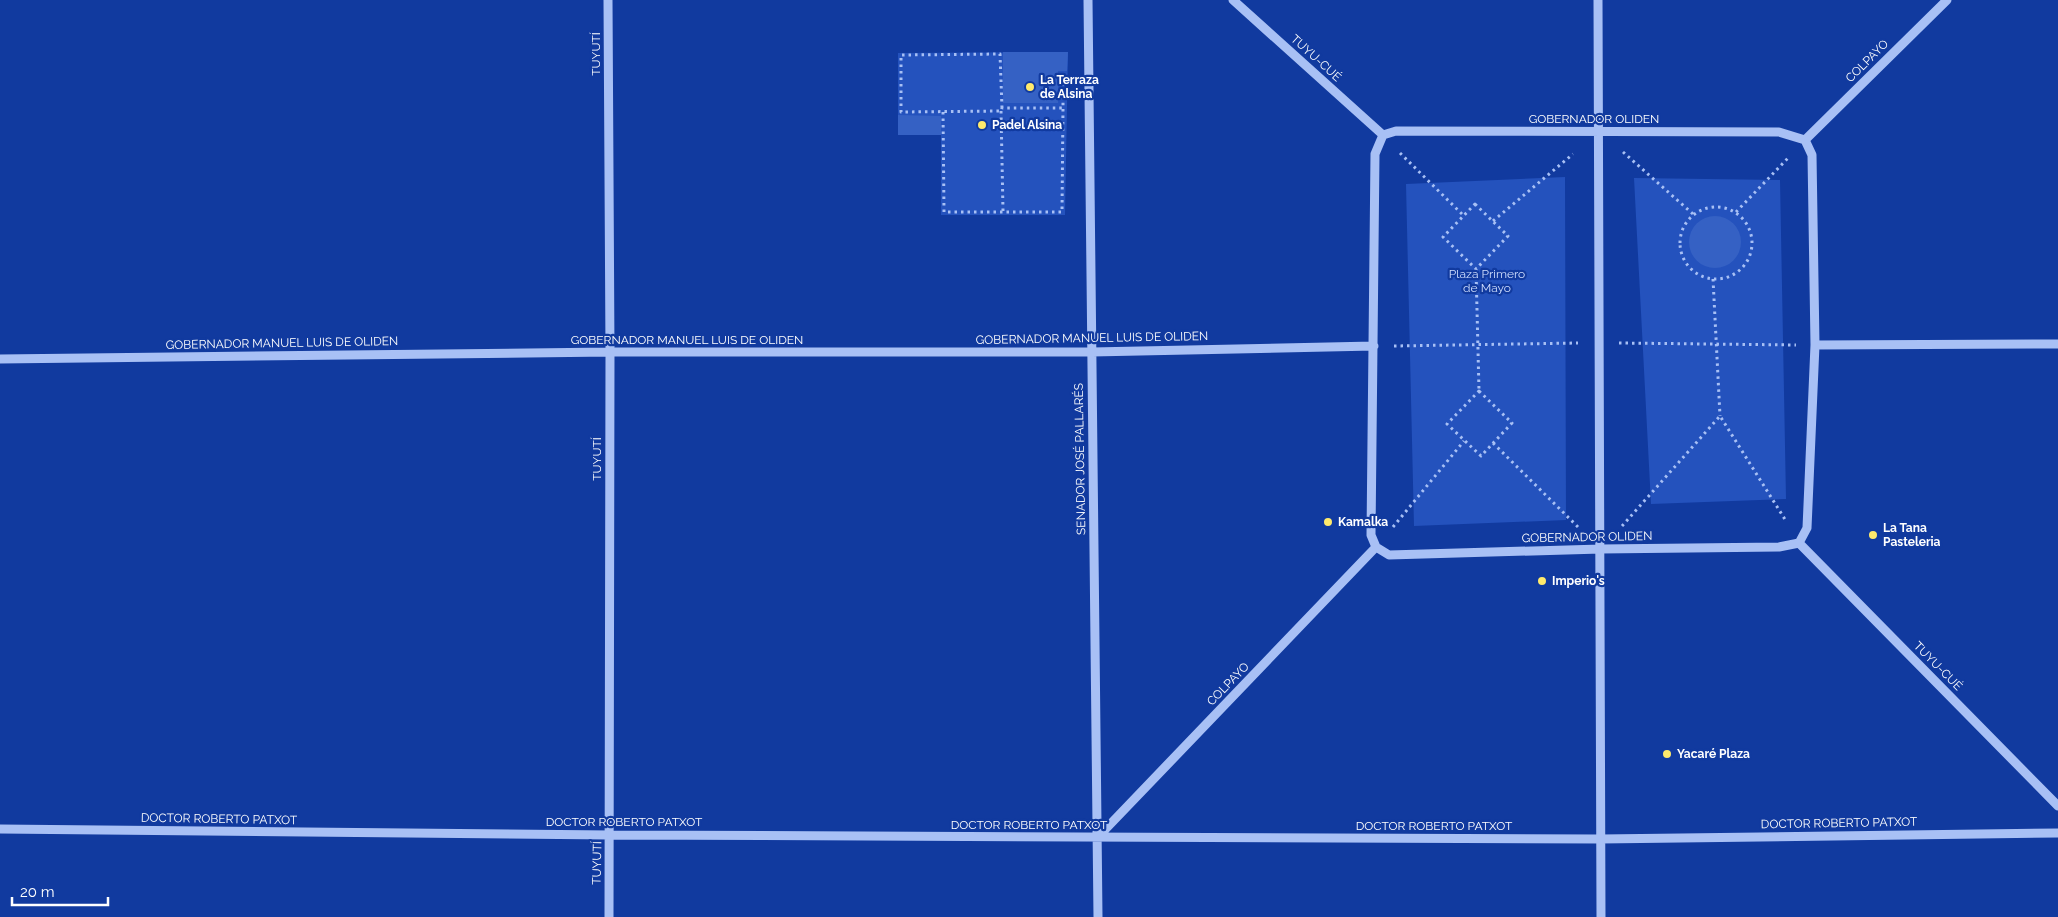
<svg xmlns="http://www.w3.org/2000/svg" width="2058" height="917" font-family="Raleway,sans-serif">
  <rect width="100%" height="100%" fill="#113a9f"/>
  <path fill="#2452bd" d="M1068 52 1065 215H941V135H898V53Z
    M1565 177 1566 520 1414 526 1406 184Z
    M1634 178 1780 180 1786 499 1651 504Z"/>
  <path fill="#3561c4" d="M1003 52H1068L1067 71H1058V103H1003Z
    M898 115 941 116V135H898Z
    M1689 242a26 26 0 1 1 52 0a26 26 0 1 1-52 0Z"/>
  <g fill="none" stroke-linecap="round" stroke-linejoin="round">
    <path stroke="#a8c0f5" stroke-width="3" stroke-dasharray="2.5 4" stroke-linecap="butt" d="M1002 108 1000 54 901 55V112L1001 111 1002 108H1063V77H1068
      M1001 111 1003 211
      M943 112 944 212H1062L1063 108
      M1623 152 1693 214
      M1400 153 1464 216
      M1475 204 1508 236 1476 269 1443 237Z
      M1680 243a36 36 0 1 1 72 0a36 36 0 1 1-72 0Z
      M1736 212 1789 157
      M1493 221 1573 154
      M1476 269 1479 391
      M1713 279 1720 416
      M1619 343 1796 345
      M1394 346 1578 343
      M1479 391 1512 423 1481 456 1447 424Z
      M1493 443 1578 527
      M1622 526 1720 416 1786 521
      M1393 527 1464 441"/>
    <path stroke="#a8c0f5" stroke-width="9" d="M608 0 610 352 609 917
      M1088 0 1098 917
      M1233 0 1383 135
      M1598 0 1601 917
      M1383 135 1396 131 1779 132 1805 140
      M1805 140 1947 0
      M1815 345 2058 344
      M0 359 610 352H1092L1374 346
      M1799 543 1807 528 1815 345 1812 155 1805 140
      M1799 543 2058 806
      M1376 547 1389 555 1601 549 1779 547 1799 543
      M1376 547 1371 535 1375 154 1383 135
      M0 829 610 835 1601 839 2058 833
      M1097 838 1376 547"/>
  </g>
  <g fill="#ffea6c" stroke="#113a9f" stroke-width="2">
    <circle cx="1030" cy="87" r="5"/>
    <circle cx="982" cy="125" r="5"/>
    <circle cx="1328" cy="522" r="5"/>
    <circle cx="1873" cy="535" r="5"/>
    <circle cx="1542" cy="581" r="5"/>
    <circle cx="1667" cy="754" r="5"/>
  </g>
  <g text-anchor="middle" stroke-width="4.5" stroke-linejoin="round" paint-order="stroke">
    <g font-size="12" fill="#fff" stroke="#113a9f">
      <text transform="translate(596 54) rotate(-90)" y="4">TUYUTÍ</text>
      <text transform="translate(1316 58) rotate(42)" y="4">TUYU-CUÉ</text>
      <text transform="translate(1867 61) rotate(-45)" y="4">COLPAYO</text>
      <text x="1594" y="123">GOBERNADOR OLIDEN</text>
      <text transform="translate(1092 338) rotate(-1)" y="4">GOBERNADOR MANUEL LUIS DE OLIDEN</text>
      <text x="687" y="344">GOBERNADOR MANUEL LUIS DE OLIDEN</text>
      <text transform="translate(282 343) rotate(-1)" y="4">GOBERNADOR MANUEL LUIS DE OLIDEN</text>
      <text transform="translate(597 459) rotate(-90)" y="4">TUYUTÍ</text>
      <text transform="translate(1080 459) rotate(-91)" y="4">SENADOR JOSÉ PALLARÉS</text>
      <text transform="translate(1587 537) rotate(-1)" y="4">GOBERNADOR OLIDEN</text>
      <text transform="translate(1938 666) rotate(45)" y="4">TUYU-CUÉ</text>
      <text transform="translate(1228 684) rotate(-46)" y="4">COLPAYO</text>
      <text transform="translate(219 819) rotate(1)" y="4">DOCTOR ROBERTO PATXOT</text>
      <text x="624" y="826">DOCTOR ROBERTO PATXOT</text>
      <text transform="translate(1839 823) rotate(-1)" y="4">DOCTOR ROBERTO PATXOT</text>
      <text x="1029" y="829">DOCTOR ROBERTO PATXOT</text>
      <text x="1434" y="830">DOCTOR ROBERTO PATXOT</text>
      <text transform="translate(597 863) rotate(-89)" y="4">TUYUTÍ</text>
    </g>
    <g font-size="12" font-weight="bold" fill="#fff" stroke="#113a9f" text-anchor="start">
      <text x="1040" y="84">La Terraza<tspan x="1040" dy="14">de Alsina</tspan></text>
      <text x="992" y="129">Padel Alsina</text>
      <text x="1338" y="526">Kamalka</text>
      <text x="1883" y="532">La Tana<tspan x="1883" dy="14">Pasteleria</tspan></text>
      <text x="1552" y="585">Imperio's</text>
      <text x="1677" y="758">Yacaré Plaza</text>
    </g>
    <g font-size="12" fill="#d1dffe" stroke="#113a9f">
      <text x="1487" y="278">Plaza Primero<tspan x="1487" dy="14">de Mayo</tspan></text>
    </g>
  </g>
  <path d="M12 897v8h96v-8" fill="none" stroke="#ffffff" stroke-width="2.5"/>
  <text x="20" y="897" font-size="15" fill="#ffffff" stroke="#113a9f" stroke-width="4" paint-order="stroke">20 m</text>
</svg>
